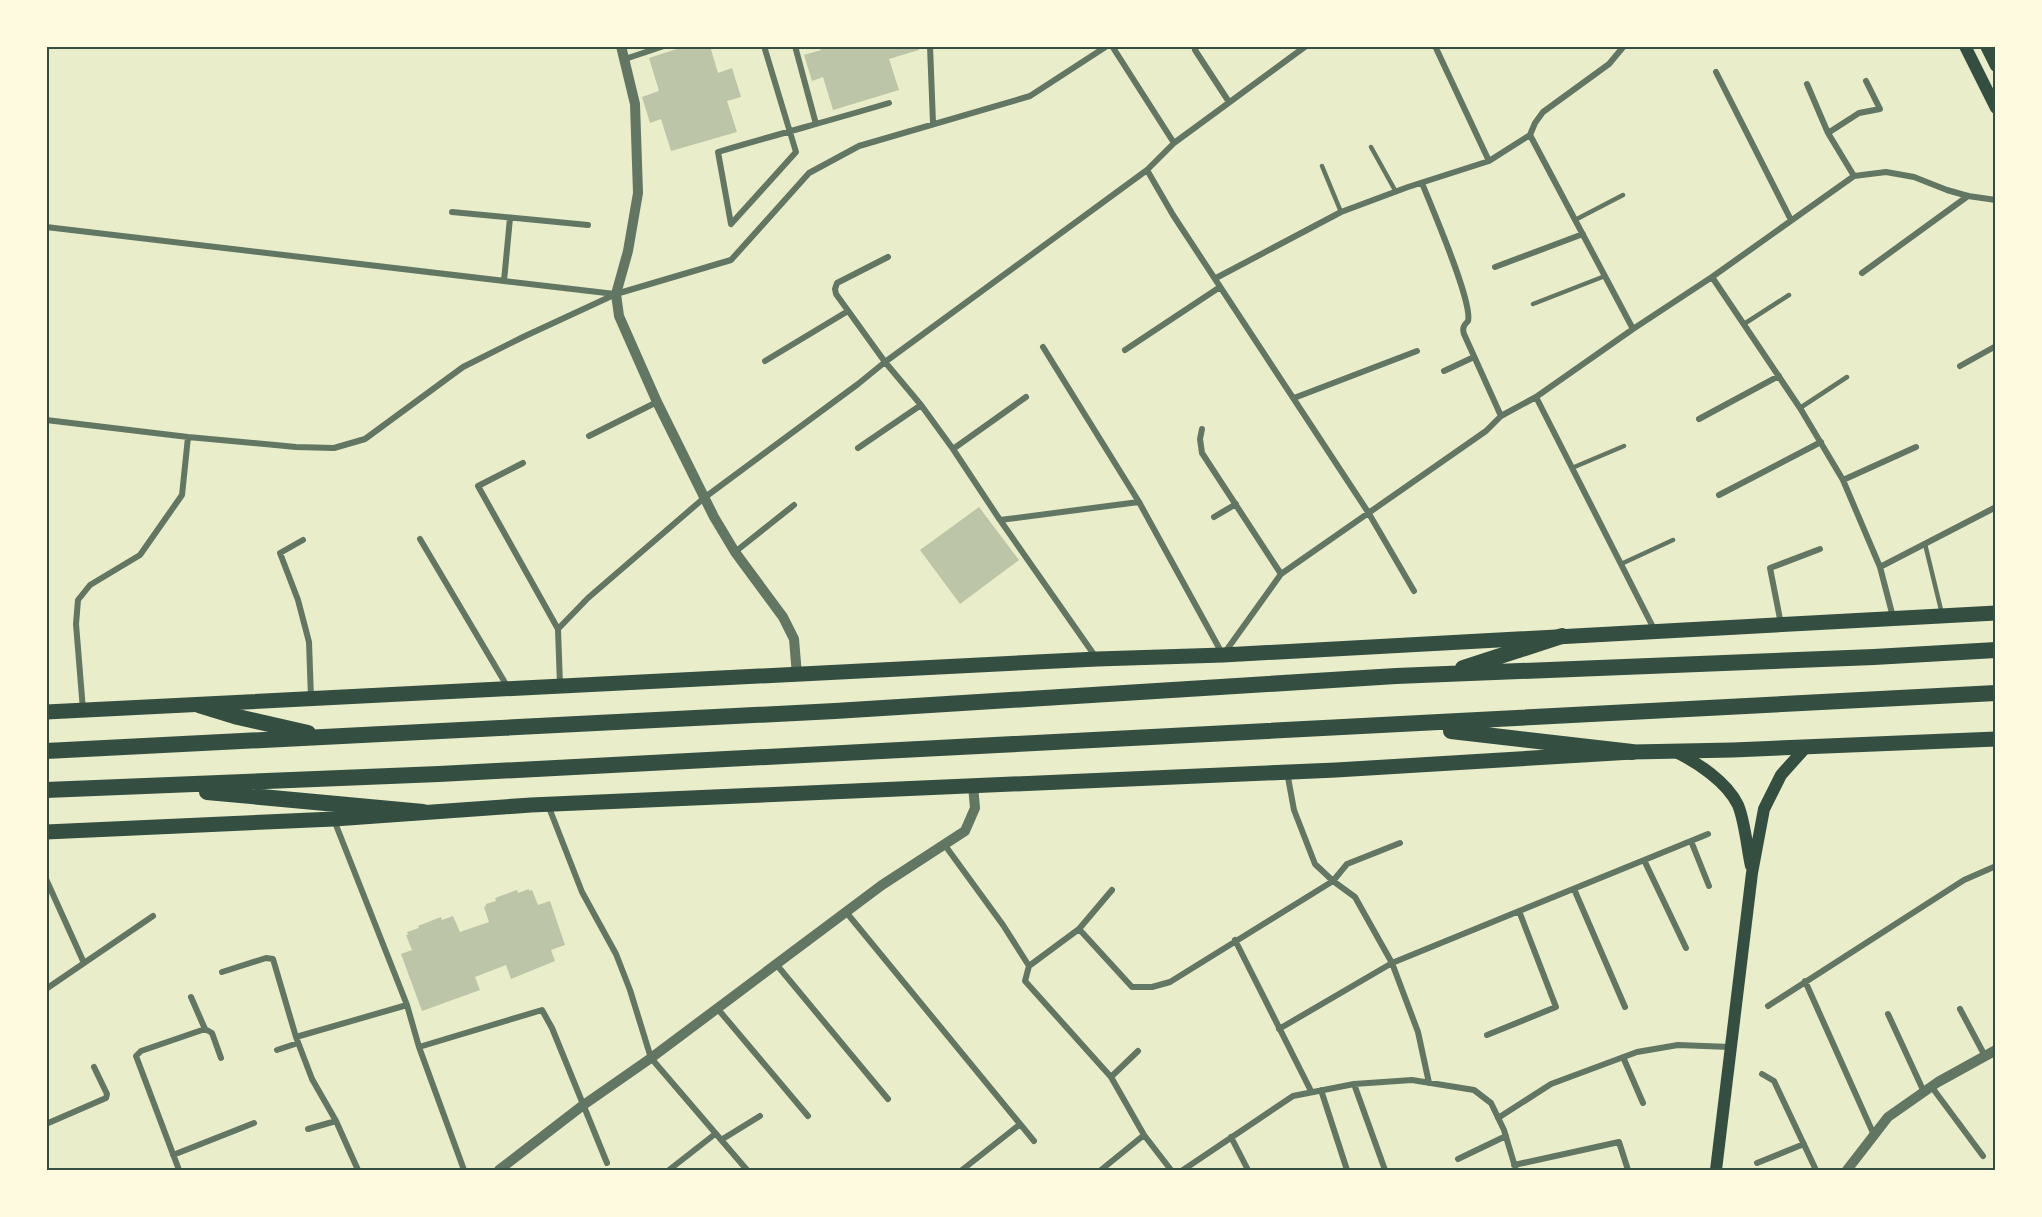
<svg xmlns="http://www.w3.org/2000/svg" width="2042" height="1217" font-family="'Space Grotesk',sans-serif">
  <rect width="100%" height="100%" fill="#e9edc9"/>
  <path fill="#bcc5a7" d="M686 46H710L718 73 732 68 741 97 727 101 737 132 671 151 661 119 650 123 642 97 659 91 649 58Z
    M820 46H918L919 50 889 59 899 90 833 110 823 77 812 81 804 55 821 50Z
    M979 507 1019 560 960 604 920 550Z
    M529 889V891L532 890 538 905 550 901 565 945 551 950 555 961 511 979 506 965 475 977 480 990 422 1011 401 954 412 950 406 935H408L407 932 419 928 418 926 441 917 442 920 453 916 460 932 489 922 484 907 486 906V904L496 901 495 898 517 890 518 893Z"/>
  <g fill="none" stroke-linecap="round" stroke-linejoin="round">
    <path stroke="#617663" stroke-width="4.5" d="M1371 147 1396 192
      M1322 166 1341 212
      M1575 220 1623 195
      M1533 304 1605 276
      M1744 324 1789 295
      M1800 408 1847 377
      M1572 468 1624 446
      M1925 544 1942 614
      M1621 564 1673 540"/>
    <path stroke="#617663" stroke-width="6" d="M764 46 796 152 731 224 718 152C775 135 832 120 889 103
      M795 46 816 124
      M930 46 933 123
      M1112 46 1174 143
      M1435 46 1489 161
      M1195 50 1229 102
      M625 59 664 46
      M1716 72 1791 220
      M1807 84 1828 133
      M1530 135 1633 329
      M1147 170 1173 215 1368 512 1414 591
      M1854 176 1828 133 1859 113 1880 109 1866 81
      M1422 183C1431 206 1473 302 1468 321 1464 325 1462 328 1464 334L1501 416
      M452 212 588 225
      M46 227 615 294
      M888 257 837 283 835 289 836 294 885 362 921 405 953 449 1000 520 1095 656
      M1495 267 1583 234
      M1862 273 1968 196
      M1712 277 1800 408 1843 480 1880 567 1893 617
      M1216 278 1341 212 1408 187 1489 161 1530 135 1535 123 1543 112 1609 64 1624 46
      M504 281 510 218
      M1043 347 1139 502 1223 655 1281 574 1486 431 1501 416 1536 397 1633 329 1712 277 1854 176 1886 172 1914 177 1947 190 1968 196 1996 200
      M1125 350 1220 287
      M765 361 848 311
      M1960 366 1996 346
      M1444 371 1474 357
      M1536 397 1655 631
      M1294 398 1417 351
      M1699 419 1779 376
      M46 420 188 437 296 447 334 448 365 439 463 367 523 337 616 294 731 260 809 173 859 146 1030 96 1107 46
      M1202 429 1200 439 1202 453 1281 574
      M589 436 657 402
      M858 448 921 405
      M953 449 1026 397
      M523 463 478 486 558 629
      M1843 480 1916 447
      M1719 495 1821 442
      M1214 517 1236 504
      M1000 520 1139 502
      M420 539 507 686
      M303 540 280 553 298 600 309 642 311 698
      M735 552 794 505
      M1880 567 1996 507
      M1781 624 1770 568 1820 549
      M560 685 558 629 588 598 704 498 858 384 885 362 1147 170 1174 143 1306 46
      M83 710 76 624 78 600 90 585 140 555 182 495 188 437
      M1287 772 1294 810 1315 864 1333 881 1355 897 1392 963 1418 1032 1429 1083
      M548 805 582 892 616 954 630 990 651 1058 747 1170
      M334 820 407 1005 419 1047 464 1170
      M1691 841 1709 886
      M944 844 1003 925 1029 966
      M1644 860 1686 948
      M46 879 84 963
      M1574 889 1625 1007
      M846 912 1034 1141
      M1079 929 1132 987H1152L1170 982 1333 881 1347 864 1400 843
      M1235 940 1311 1091
      M776 964 888 1099
      M1029 966 1025 981 1111 1077 1144 1135 1101 1170
      M1029 966 1079 929 1112 890
      M222 972 266 958 273 959 296 1037 312 1079 336 1121 358 1170
      M1805 981 1874 1135
      M46 989 153 916
      M191 997 205 1029 212 1033 221 1058
      M1768 1006 1964 880 1996 866
      M717 1008 808 1116
      M1960 1009 1985 1056
      M1888 1014 1924 1092
      M1279 1029 1392 963 1708 834
      M1487 1035 1556 1007 1519 911
      M296 1037 407 1005
      M419 1047 542 1010 552 1028 607 1163
      M277 1050 298 1043
      M1623 1057 1643 1103
      M1762 1074 1774 1081 1816 1170
      M1111 1077 1138 1051
      M1354 1084 1385 1170
      M1931 1086 1983 1156
      M1321 1090 1347 1170
      M1498 1118 1551 1084 1637 1052 1678 1045 1730 1047
      M46 1124 106 1098 107 1094 94 1067
      M308 1129 336 1121
      M1144 1135 1171 1170
      M1231 1137 1248 1170
      M721 1140 760 1116
      M173 1155 254 1123
      M1458 1159 1506 1136
      M1757 1163 1804 1144
      M1514 1165 1619 1142 1628 1170
      M179 1170 136 1056 141 1051 205 1029
      M669 1170 715 1134
      M962 1170 1019 1125
      M1183 1170 1293 1096 1354 1084 1412 1080 1474 1090 1491 1103 1504 1130 1516 1170"/>
    <path stroke="#617663" stroke-width="10" d="M621 46 635 104 638 193 628 251 616 294 619 316 657 402 714 517 735 552 783 617 794 639 797 675
      M499 1170 582 1106 651 1058 882 885 965 831 975 808 973 785
      M1847 1170 1888 1117 1938 1082 1996 1050"/>
    <path stroke="#344e41" stroke-width="12" d="M1965 46 1996 108
      M1986 46 1996 66
      M1674 751C1697 762 1727 782 1738 805 1745 822 1747 848 1751 866
      M1716 1170 1752 873 1764 809 1781 775 1806 747"/>
    <path stroke="#344e41" stroke-width="15" d="M46 712 1097 659 1223 655 1996 613
      M46 832 334 819 531 805 1336 770 1632 752 1733 750 1996 739"/>
    <path stroke="#344e41" stroke-width="16" d="M1463 668 1562 636
      M199 705 238 717 308 733
      M1451 731 1632 752
      M46 751 835 711 1396 676 1874 657 1996 650
      M46 790 439 774 1996 693
      M207 792 423 812"/>
  </g>
  <rect width="2042" height="1217" fill="none" stroke="#fefae0" stroke-width="96"/>
  <rect x="48" y="48" width="1946" height="1121" fill="none" stroke="#344e41" stroke-width="2"/>
</svg>
